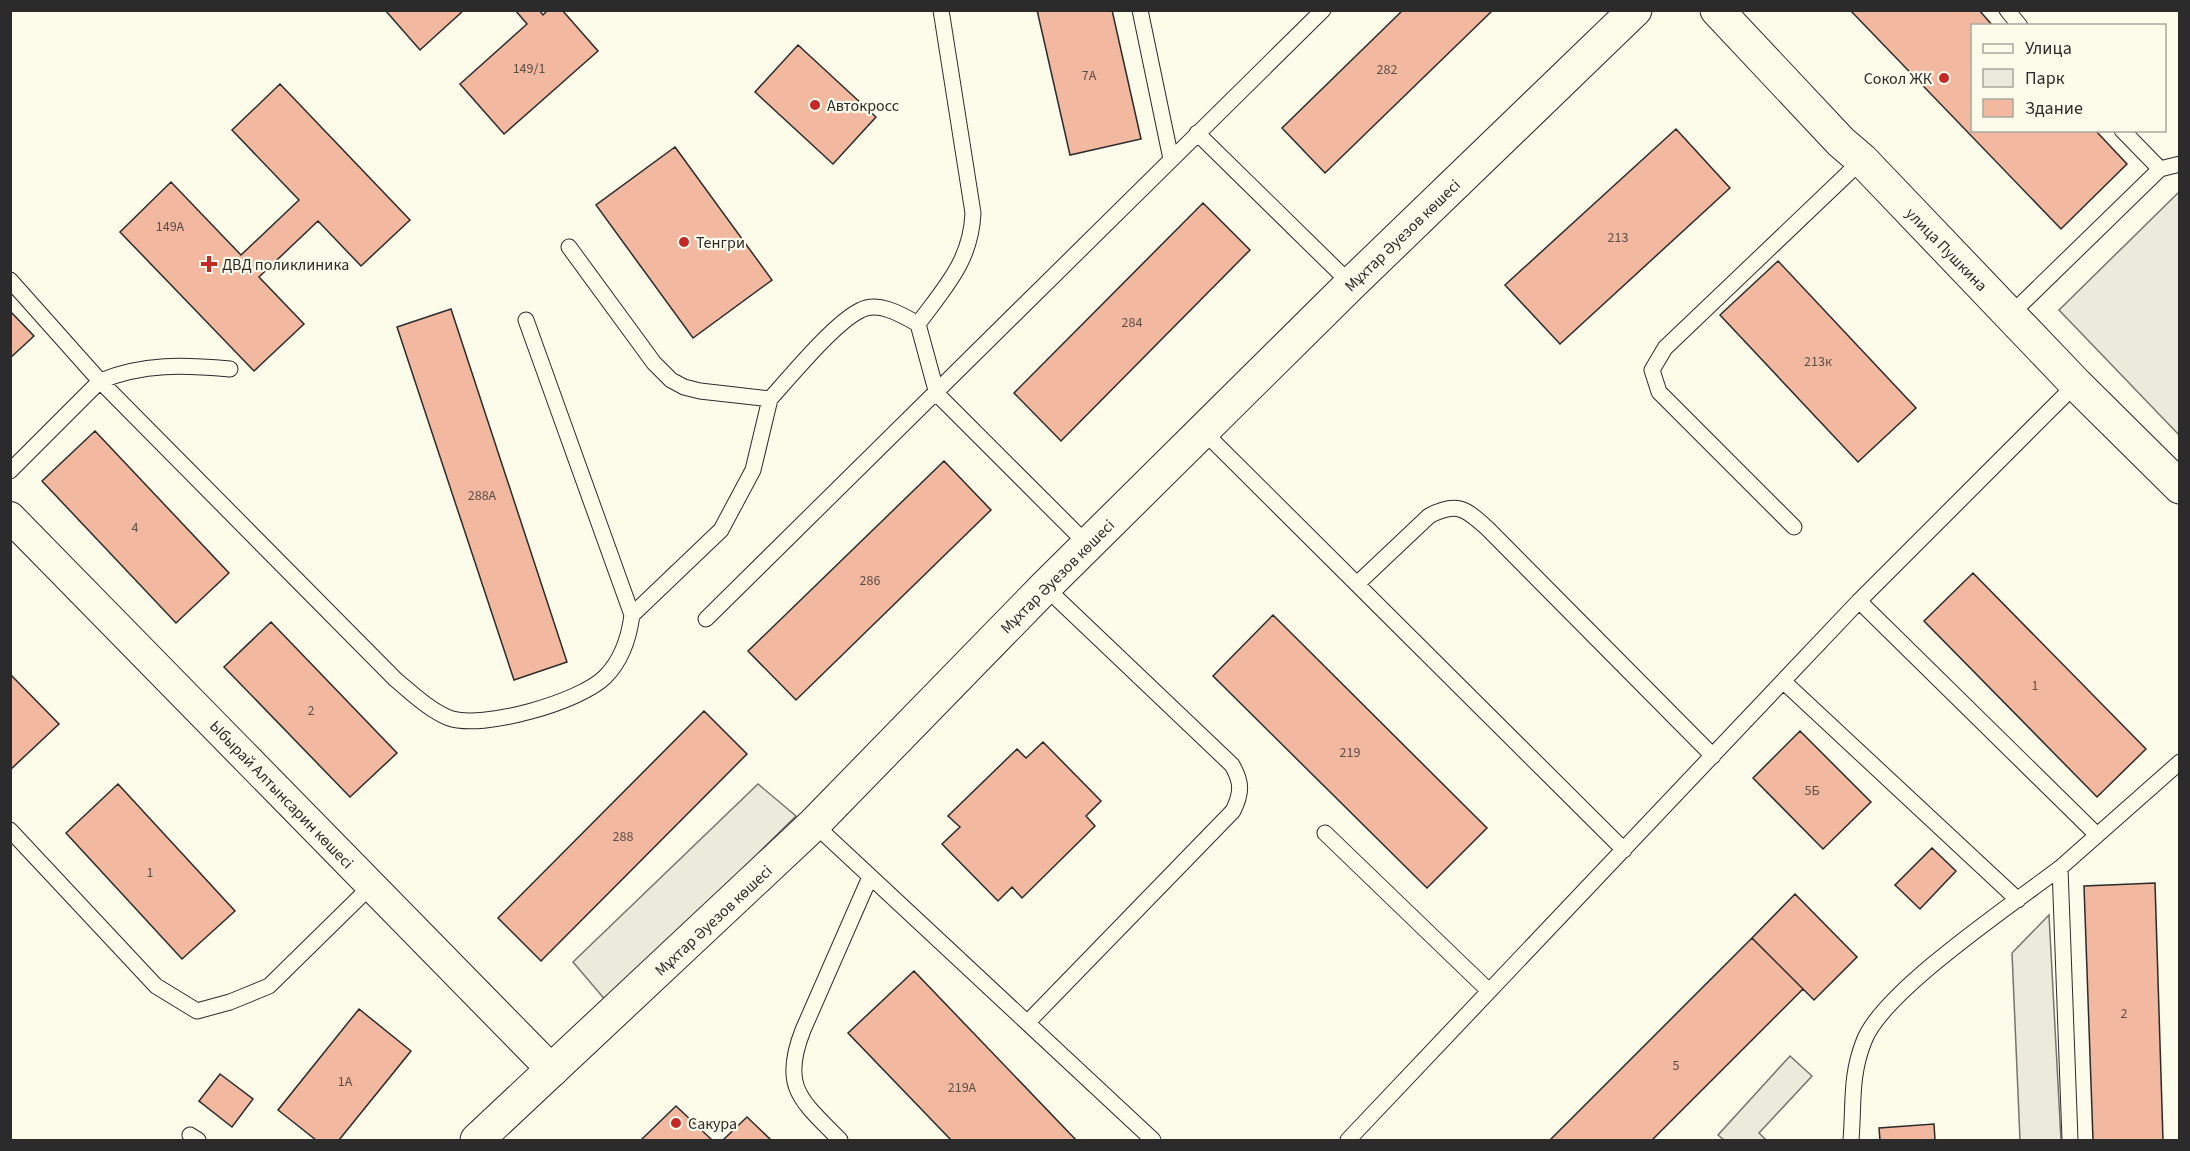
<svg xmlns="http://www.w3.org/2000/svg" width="2190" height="1151" font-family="'Source Sans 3',sans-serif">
  <rect width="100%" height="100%" fill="#fdfbea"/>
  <path fill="#ecebdb" stroke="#74746e" stroke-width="1.5" d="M2179 192V435L2059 310Z"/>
  <path fill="#eceadb" stroke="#74746e" stroke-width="1.5" d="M758 784 796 816 607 1002 573 962Z
    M2049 915 2061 1140H2020L2012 953Z
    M1790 1056 1812 1076 1759 1133 1766 1140H1724L1718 1135Z"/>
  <path fill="#f2b8a0" stroke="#2b2b2b" stroke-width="1.5" d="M385 10H464L420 50Z
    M515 10H539L543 15 548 10H562L598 51 504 134 460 84 527 24Z
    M1037 10H1112L1141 139 1070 155Z
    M1403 10H1493L1325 173 1282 128Z
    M1850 10H1979L1993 26H1972V130H2095L2127 164 2061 229Z
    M798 45 876 117 833 164 755 92Z
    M280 84 410 220 361 266 318 221 259 277 304 324 254 371 120 232 171 182 241 255 299 200 232 130Z
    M1676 129 1730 188 1560 344 1505 285Z
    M675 147 772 280 693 338 596 205Z
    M1203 203 1250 250 1061 441 1014 393Z
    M1778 261 1916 408 1858 462 1720 315Z
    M451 309 567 662 514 680 397 327Z
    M10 311 34 336 10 358Z
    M95 431 229 573 176 623 42 481Z
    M944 461 991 510 796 700 748 651Z
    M1973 573 2146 749 2097 797 1924 621Z
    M1273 615 1487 828 1427 888 1213 676Z
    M271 622 397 753 350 797 224 667Z
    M10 674 59 724 10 770Z
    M704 711 747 754 541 961 498 918Z
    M1800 731 1871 802 1823 849 1753 778Z
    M1043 742 1101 801 1086 816 1095 826 1022 898 1012 887 998 901 942 844 960 827 948 816 1017 749 1026 758Z
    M118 784 235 911 182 959 66 833Z
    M1932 848 1956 871 1920 909 1895 885Z
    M2155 883 2163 1140H2093L2084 886Z
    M1795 894 1857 957 1814 1000 1752 938Z
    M1752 938 1803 989 1652 1140H1550Z
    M914 971 1076 1140H951L848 1033Z
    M359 1009 411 1051 339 1140H316L278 1110Z
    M220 1074 253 1099 232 1127 199 1101Z
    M676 1106 712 1140H641Z
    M747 1117 771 1140H723Z
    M1934 1124 1935 1140H1880L1879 1128Z"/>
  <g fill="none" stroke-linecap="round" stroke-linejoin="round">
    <defs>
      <path id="service" d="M941 10 973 213C971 261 945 287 918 324L937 394 1088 545
        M1140 10 1171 159
        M2007 10 2020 26
        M2122 130 2160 169
        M1197 133 1351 284
        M569 247 654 363 671 380 684 387 700 391 770 399C791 376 835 322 861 310 879 301 902 315 918 324
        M10 280 100 381C144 363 184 365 230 369
        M2010 315 2160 169 2180 164
        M1203 431 1624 850
        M10 471 100 381 396 680C412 693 429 710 449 718 482 730 580 702 605 677 622 660 629 638 632 615L526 320
        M1794 527 1659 392 1652 370 1665 348 1862 160
        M1357 584 1429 516C1457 501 1466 509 1487 528L1713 756
        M1859 601 2096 834
        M632 615 721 530 753 470 770 399
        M706 619 1323 10
        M1784 682 2018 900
        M814 824 1153 1140
        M10 830 156 986 197 1011 230 1002 269 986 372 885
        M1325 833 1489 991
        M1028 1022 1233 811C1242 793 1242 782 1232 765L1045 587
        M190 1135 198 1140
        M840 1140C802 1101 780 1088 803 1030L870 877
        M1348 1140 1859 601 2076 384
        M1851 1140C1854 1104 1850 1076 1864 1041 1882 992 2014 903 2060 868
        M2070 1140 2060 868 2180 762"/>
      <path id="minor" d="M10 517 553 1071"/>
      <path id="tertiary" d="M1717 10 1841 142 1862 160 2076 384 2180 487
        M477 1140 814 824 1045 587 1351 284 1635 10"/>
    </defs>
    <use href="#service" stroke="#2b2b2b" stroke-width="17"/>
    <use href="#minor" stroke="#2b2b2b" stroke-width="32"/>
    <use href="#tertiary" stroke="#2b2b2b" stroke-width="35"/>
    <use href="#service" stroke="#fdfbea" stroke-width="15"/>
    <use href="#minor" stroke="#fdfbea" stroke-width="30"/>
    <use href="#tertiary" stroke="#fdfbea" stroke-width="33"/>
  </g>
  <g fill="#c62828" stroke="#fdfbea" stroke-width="2">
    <circle cx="1944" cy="78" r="6"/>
    <circle cx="815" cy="105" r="6"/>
    <circle cx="684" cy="242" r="6"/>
    <path d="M206 255h6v6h6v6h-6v6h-6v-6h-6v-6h6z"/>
    <circle cx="676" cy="1123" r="6"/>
  </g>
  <g text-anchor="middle" stroke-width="4.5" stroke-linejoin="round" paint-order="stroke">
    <g font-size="14" fill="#5d4e48">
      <text x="529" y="73">149/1</text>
      <text x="1387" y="74">282</text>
      <text x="1089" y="80">7А</text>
      <text x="170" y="231">149А</text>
      <text x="1618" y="242">213</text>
      <text x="1132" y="327">284</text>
      <text x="1818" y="366">213к</text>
      <text x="482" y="500">288А</text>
      <text x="135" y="532">4</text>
      <text x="870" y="585">286</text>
      <text x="2035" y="690">1</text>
      <text x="311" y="715">2</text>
      <text x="1350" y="757">219</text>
      <text x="1812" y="795">5Б</text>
      <text x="623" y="841">288</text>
      <text x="150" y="877">1</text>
      <text x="2124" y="1018">2</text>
      <text x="1676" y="1070">5</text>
      <text x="345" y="1086">1А</text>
      <text x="962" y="1092">219А</text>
    </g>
    <g font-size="16" fill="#2b2b2b" stroke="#fdfbea" text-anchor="start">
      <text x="1932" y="84" text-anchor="end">Сокол ЖК</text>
      <text x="827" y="111">Автокросс</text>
      <text x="696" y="248">Тенгри</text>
      <text x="222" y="270">ДВД поликлиника</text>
      <text x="688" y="1129">Сакура</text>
    </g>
    <g font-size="16" fill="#2b2b2b" stroke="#fdfbea">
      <text transform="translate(1402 235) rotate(-44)" y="6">Мұхтар Әуезов көшесі</text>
      <text transform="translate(1947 249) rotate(46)" y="6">улица Пушкина</text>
      <text transform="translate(1057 576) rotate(-45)" y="6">Мұхтар Әуезов көшесі</text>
      <text transform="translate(282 794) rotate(46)" y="6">Ыбырай Алтынсарин көшесі</text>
      <text transform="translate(713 920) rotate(-43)" y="6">Мұхтар Әуезов көшесі</text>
    </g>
  </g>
  <rect width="2190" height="1151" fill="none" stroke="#2b2b2b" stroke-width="24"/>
  <rect x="1971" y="24" width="195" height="108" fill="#fdfbea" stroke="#a9a89e" stroke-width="1.5"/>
  <rect x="1983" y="44" width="30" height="9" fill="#fdfbea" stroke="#a9a89e" stroke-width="1.5"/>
  <text x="2025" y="54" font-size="18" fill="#2b2b2b">Улица</text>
  <rect x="1983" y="69" width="30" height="18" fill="#ecebdb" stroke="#a9a89e" stroke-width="1.5"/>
  <text x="2025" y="84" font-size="18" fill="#2b2b2b">Парк</text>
  <rect x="1983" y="99" width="30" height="18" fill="#f2b8a0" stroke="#a9a89e" stroke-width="1.5"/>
  <text x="2025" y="114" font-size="18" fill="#2b2b2b">Здание</text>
</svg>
